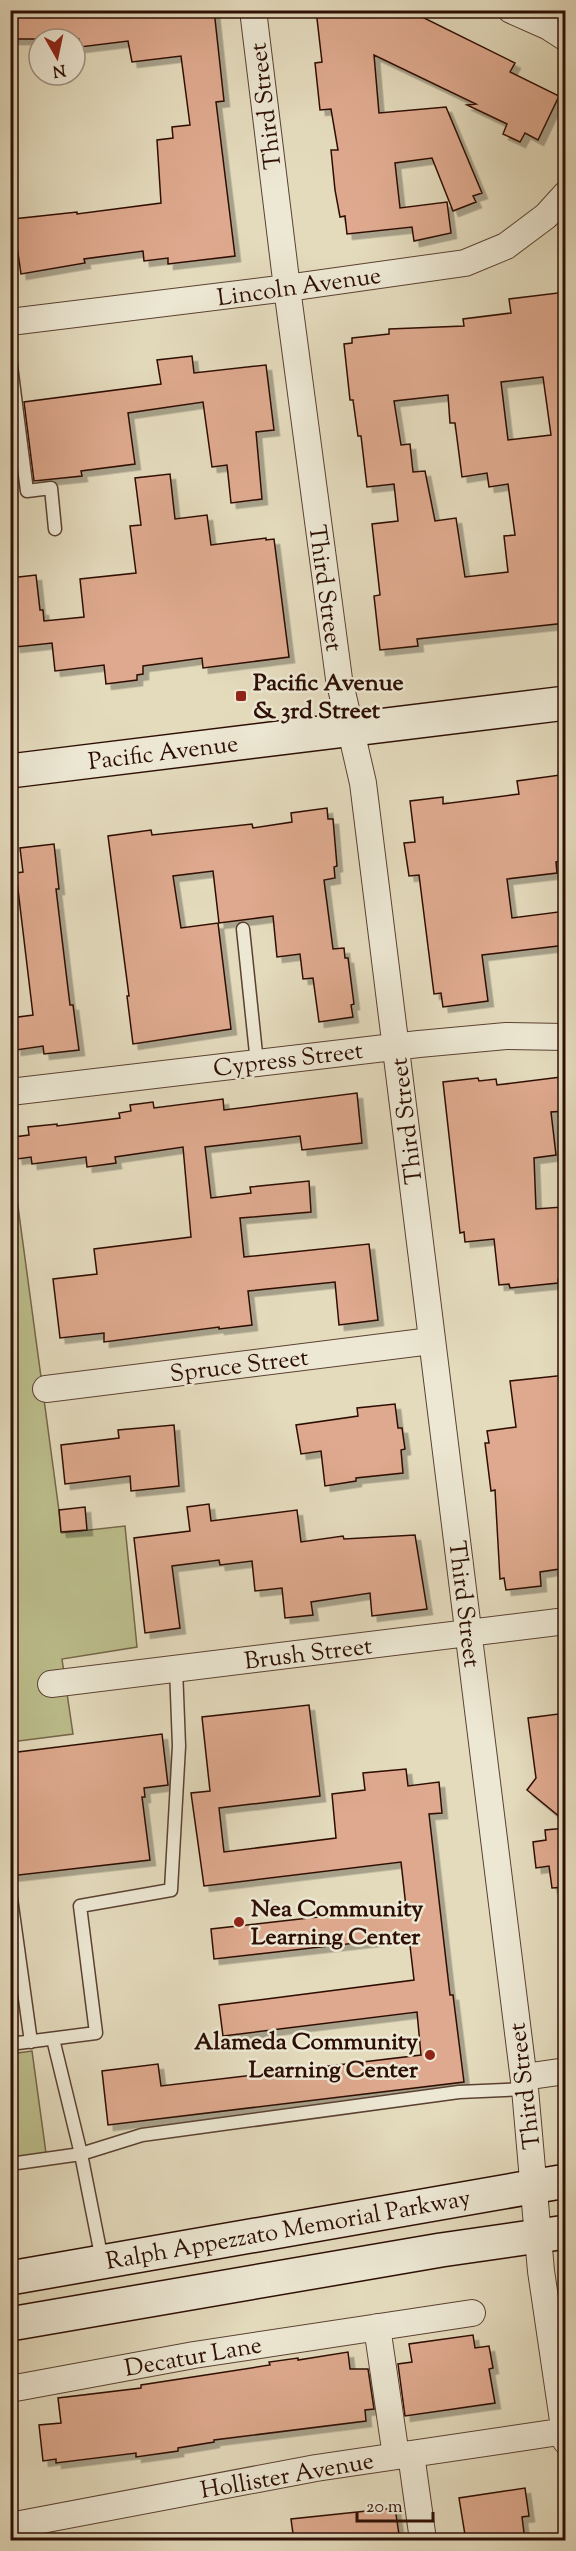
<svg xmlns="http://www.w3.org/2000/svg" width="576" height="2551" font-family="'Sorts Mill Goudy',serif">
  <defs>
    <filter id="shadow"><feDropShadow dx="5.5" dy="5.5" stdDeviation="0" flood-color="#0004"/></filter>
  </defs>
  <rect width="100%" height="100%" fill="#e4dbbd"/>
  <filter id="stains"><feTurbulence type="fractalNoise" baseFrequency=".00333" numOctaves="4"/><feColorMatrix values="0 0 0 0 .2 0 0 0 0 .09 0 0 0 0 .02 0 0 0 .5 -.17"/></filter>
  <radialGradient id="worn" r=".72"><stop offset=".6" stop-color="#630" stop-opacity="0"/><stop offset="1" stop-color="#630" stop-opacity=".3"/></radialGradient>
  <path fill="#bcbe8c" stroke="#746648" stroke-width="1.5" d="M10 1147 62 1533 125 1526 137 1647 62 1659 73 1734 11 1742Z
    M32 2051 46 2153 11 2158 10 2054Z"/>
  <path fill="#dea98e" stroke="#2d0e04" stroke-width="1.5" fill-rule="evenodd" filter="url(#shadow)" d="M10 10H214L224 101 216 102 235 256 168 264V258L144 261 143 251 84 259 85 263 21 274 13 219 77 212V214L161 203 157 140 173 138 172 127 190 125 181 56 132 62 128 41 80 47 79 39H10Z
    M316 10H408L515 63 510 72 559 96 538 140 525 133 520 142 503 134 507 124 467 105 476 104 374 55 379 113 446 107 482 193 473 196 476 202 453 211 432 158 395 163 400 208 447 202 451 233 414 241 412 227 347 234 345 216 340 217 335 190 331 150H338L331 109 320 110 315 63 322 62Z
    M566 292V623L417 639 418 646 380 650 374 596 380 595 372 524 398 521 394 484 367 487 361 436H358L353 400H350L344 344 352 343V338L389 334V329L464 326 463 319 511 313 509 299ZM543 377 551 435 508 440 501 382ZM448 395 450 423H455L462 477 487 473 489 487 508 484 515 535 504 536 508 572 465 577 456 518 435 521 425 471 413 472 410 444 401 445 394 401Z
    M192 356 194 373 266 365 274 430 256 432 262 499 231 503 227 465 212 467 203 402 128 413 135 464 81 471 82 476 34 481 24 402 161 384 157 360Z
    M170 474 175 519 207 515 211 545 266 538V540L274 539 289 657 203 668 202 658 143 666V674L137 675V680L106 684 104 665 55 671 52 643 15 647 10 607V578L36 575 40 610H43L44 621 84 617 80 579 136 573 130 526 141 525 135 478Z
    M560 775 566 823V861L556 862 557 873 507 879 512 918 566 911V945L482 955 488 1001 443 1007 441 993 434 994 419 875 409 876 404 843 415 842 410 801 443 797V804L519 794 517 781Z
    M327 808 328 819H333L337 866 334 867 335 878 324 880 333 949 344 948 345 958H348L354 1004 351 1005 353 1017 319 1022 313 978 303 979 300 954 277 957 273 916 219 923 213 871 173 876 181 928 218 923 231 1029 133 1044 127 996H129L108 836 151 830 152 835 252 824 253 828 292 822 291 813Z
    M54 844 59 889H56L70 1005H73L79 1050 44 1054 43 1046 16 1050 11 1018 33 1015 16 873 23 872 20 848Z
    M561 1077 566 1078V1111L551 1112 556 1155 534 1158 536 1209 562 1207 566 1243V1278L558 1279V1283L510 1288 509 1284 499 1285 494 1239 465 1242 464 1232 460 1233 443 1082 478 1078 479 1081 496 1079 497 1085Z
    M357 1093 362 1143 302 1150 300 1136 205 1147 211 1198 251 1193 250 1187 309 1181 311 1212 240 1218 244 1257 369 1244 378 1320 339 1325 335 1282 248 1291 252 1325 219 1329V1327L104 1342V1333L60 1338 53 1279 97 1274 94 1249 191 1237 183 1147 115 1157 116 1163 87 1167 86 1157 32 1164 31 1157 17 1159 14 1137 29 1135 28 1127 57 1124V1126L120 1118 119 1113 131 1111 130 1105 153 1102 154 1108 223 1099 224 1110Z
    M566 1375V1518L560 1519 566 1568 540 1572 541 1586 506 1590 504 1578 500 1579 495 1490 491 1491 485 1443H489L487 1431 516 1427 510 1381Z
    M395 1404 398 1428H402L405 1449 401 1450 403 1473 356 1478V1481L325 1486 321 1451 301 1454 296 1425 358 1416 357 1408Z
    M174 1425 179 1486 131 1491 130 1476 65 1484 61 1445 119 1438 118 1430Z
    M209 1504 211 1521 297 1510 301 1542 343 1536 344 1539 415 1535 427 1609 372 1616 370 1593 311 1602 313 1615 285 1618 282 1588 255 1591 252 1561 220 1565 219 1560 172 1566 180 1628 145 1633 134 1538 190 1531 187 1507Z
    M85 1507 87 1530 61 1532 59 1510Z
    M309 1705 320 1796 219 1808 224 1852 336 1838 332 1794 365 1790 363 1773 406 1769 408 1786 439 1782 442 1813 429 1814 450 1995H453L464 2082 108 2125 102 2071 158 2064 161 2086 421 2055 417 2012 223 2036 219 2005 414 1980 409 1937 214 1959 211 1929 406 1907 401 1862 204 1886 191 1793 210 1791 202 1717Z
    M566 1713V1742L563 1745 566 1822 527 1790 536 1778 528 1718Z
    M162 1734 168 1785 144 1788 145 1797H142L150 1860 10 1876V1753Z
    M566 1828V1887L552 1888 549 1866 536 1868 533 1842 546 1840 545 1830Z
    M473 2335 475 2348 489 2346 493 2368 489 2369 495 2403 405 2416 398 2364 412 2362 409 2344Z
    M348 2352 350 2369H368L374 2409 365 2410 366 2421 214 2440V2442L178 2448V2451L136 2457V2453L56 2463V2459L43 2461 39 2425 61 2423 58 2398 141 2388V2385L270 2365 269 2362 298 2358V2360Z
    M525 2488 529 2516 522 2517 525 2541H466L459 2498Z
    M395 2508 400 2541H294L291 2519Z"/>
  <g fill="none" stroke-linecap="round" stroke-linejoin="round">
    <defs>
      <path id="lane" d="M10 358 27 491 51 488 55 529
        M243 929 257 1063
        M10 1891 31 2042
        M53 2039 81 2154 102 2260
        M10 2044 96 2033 80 1906 171 1890 179 1746 176 1668
        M10 2164 81 2154 142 2135 459 2092 525 2089"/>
      <path id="street" d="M253 10 287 288 339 679 363 783 525 2089 541 2271 566 2441
        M511 10 549 27 566 38
        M10 322 287 288 465 263 506 246 546 216 566 194
        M10 1092 419 1044 506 1036 566 1037
        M46 1389 431 1341
        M51 1684 566 1621
        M524 2077 566 2071
        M377 2327 396 2456
        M10 2389 194 2355 472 2313
        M411 2454 423 2540
        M10 2526 316 2468 566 2431"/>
      <path id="secondary" d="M10 771 566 703
        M10 2278 566 2181
        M10 2324 441 2250 566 2232"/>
    </defs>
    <use href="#lane" stroke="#5b4132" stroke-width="15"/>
    <use href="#street" stroke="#5b4132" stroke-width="28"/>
    <use href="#secondary" stroke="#2d0e04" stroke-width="36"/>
    <use href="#lane" stroke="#ede8d4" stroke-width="12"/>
    <use href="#street" stroke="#ede8d4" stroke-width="26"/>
    <use href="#secondary" stroke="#ede8d4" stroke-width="33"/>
  </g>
  <g fill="#8f2418" stroke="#ede8d4" stroke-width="2">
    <rect x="235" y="690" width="12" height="12" rx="3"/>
    <circle cx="239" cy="1922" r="6"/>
    <circle cx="430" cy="2055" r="6"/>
  </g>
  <g text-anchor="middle" stroke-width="5" stroke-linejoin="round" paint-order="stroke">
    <g font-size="24" fill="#2d0e04" stroke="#ede8d4">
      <text transform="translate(265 106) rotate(-97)" y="8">Third Street</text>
      <text transform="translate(299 286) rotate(-8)" y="8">Lincoln Avenue</text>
      <text transform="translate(326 588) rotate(82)" y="8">Third Street</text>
      <text transform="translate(163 752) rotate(-7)" y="8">Pacific Avenue</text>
      <text transform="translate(288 1059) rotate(-7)" y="8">Cypress Street</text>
      <text transform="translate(406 1121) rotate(-97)" y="8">Third Street</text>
      <text transform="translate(239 1365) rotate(-7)" y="8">Spruce Street</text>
      <text transform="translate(465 1604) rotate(83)" y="8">Third Street</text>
      <text transform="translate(308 1653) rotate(-7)" y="8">Brush Street</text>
      <text transform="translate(524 2086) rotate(-97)" y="8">Third Street</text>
      <text transform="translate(288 2229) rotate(-10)" y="8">Ralph Appezzato Memorial Parkway</text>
      <text transform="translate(193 2356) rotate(-10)" y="8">Decatur Lane</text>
      <text transform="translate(287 2475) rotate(-10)" y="8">Hollister Avenue</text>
    </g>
    <g font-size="24" font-weight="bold" fill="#2d0e04" stroke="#ede8d4" text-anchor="start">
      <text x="253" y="690">Pacific Avenue<tspan x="253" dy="28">&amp; 3rd Street</tspan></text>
      <text x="251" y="1916">Nea Community<tspan x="251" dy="28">Learning Center</tspan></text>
      <text x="418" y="2049" text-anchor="end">Alameda Community<tspan x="418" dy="28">Learning Center</tspan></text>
    </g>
  </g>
  <rect width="576" height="2551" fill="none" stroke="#e4dbbd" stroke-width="36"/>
  <rect x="12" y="12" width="552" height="2527" fill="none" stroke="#2d0e04" stroke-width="3"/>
  <rect x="18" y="18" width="540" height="2515" fill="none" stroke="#2d0e04" stroke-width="1.5"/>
  <g transform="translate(57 57) rotate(171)"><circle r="28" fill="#ede8d4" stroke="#a09181" stroke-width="1.5"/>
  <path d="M0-4.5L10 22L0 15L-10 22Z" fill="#8f2418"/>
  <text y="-9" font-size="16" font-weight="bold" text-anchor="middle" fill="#2d0e04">N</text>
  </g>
  <path d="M357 2512v9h76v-9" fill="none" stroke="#2d0e04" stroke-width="3"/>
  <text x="366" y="2512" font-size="18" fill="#2d0e04" stroke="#ede8d4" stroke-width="4.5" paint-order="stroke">20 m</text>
  <rect width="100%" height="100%" filter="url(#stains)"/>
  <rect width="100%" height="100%" fill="url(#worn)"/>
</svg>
